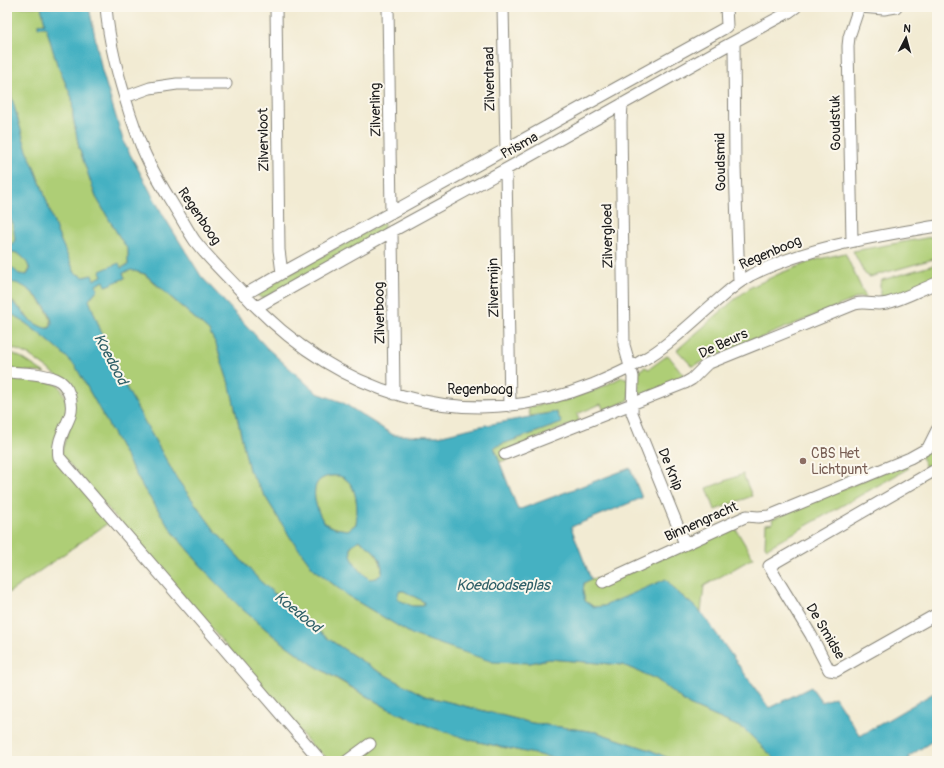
<svg xmlns="http://www.w3.org/2000/svg" width="944" height="768" font-family="Pangolin,sans-serif">
  <rect width="100%" height="100%" fill="#fbf7ec"/>
  <filter id="ink" filterUnits="userSpaceOnUse"><feTurbulence type="fractalNoise" baseFrequency=".025" numOctaves="2"/><feDisplacementMap in="SourceGraphic" scale="8" xChannelSelector="R" yChannelSelector="G"/><feConvolveMatrix kernelMatrix="1 2 1 2 8 2 1 2 1" color-interpolation-filters="sRGB"/></filter>
  <filter id="wash" filterUnits="userSpaceOnUse"><feTurbulence type="fractalNoise" baseFrequency=".012" numOctaves="4" result="noise"/><feDisplacementMap in="SourceGraphic" scale="16" xChannelSelector="R" yChannelSelector="G"/><feGaussianBlur stdDeviation="0.9" result="paint"/><feColorMatrix in="noise" values="0 0 0 0 0 0 0 0 0 0 0 0 0 0 0 0 0 1.4 0 .05"/><feComposite in="paint" operator="in"/></filter>
  <g filter="url(#wash)">
    <rect width="100%" height="100%" fill="#f2ebd3"/>
    <path fill="#aece76" stroke="#657549" d="M7 7H41L45 23 39 27H46L57 64 72 98 73 117 79 148 96 197 117 233 128 250V265L120 268 118 264 100 271 102 276 94 280 91 275 84 277 75 273 57 232 42 187 26 148 7 81Z
      M7 213C13 222 17 232 14 243L12 244 7 245Z
      M384 222V231L262 299 255 293Z
      M937 236V258L870 277 865 274 853 251Z
      M7 252C18 250 32 262 28 273L25 275C10 273 7 266 7 252Z
      M845 253 866 298 860 297 692 366 677 350 734 300 751 287 781 273 815 260Z
      M937 264V278L886 299H880V284L882 280Z
      M131 270 144 274 209 331 216 344 231 390 249 470 290 537 313 568 348 596 413 635 530 663 549 659 623 665 656 679 689 705 744 729 777 761H675L650 750 596 732 532 723 425 696 374 669 330 640 300 616 260 581 216 532 177 479 148 428 113 363 89 300 96 291V285L104 281 107 285 125 278 123 273Z
      M10 282C13 282 16 282 19 283 30 288 56 315 50 327L45 329 29 320 24 312 7 296V283Z
      M7 311C30 325 58 347 76 367L144 489 175 535 214 581 241 608 275 637 312 664 340 681 387 708 414 720 474 741 567 761H361L362 758 358 761H327L325 756 313 747 61 454 74 413 59 377 29 355 7 346Z
      M7 351 22 358 45 373 7 369Z
      M668 355 686 378 644 396 639 394 638 371 645 367 649 369Z
      M7 374 25 375 59 385 69 405 55 446 99 511 111 521 7 594Z
      M622 377 629 379V400L604 411 601 404 577 414 579 421 503 452 506 460 500 462 494 447 562 423 556 412 530 416 528 407 566 400 596 390Z
      M937 435V463L927 469 921 457Z
      M906 462 909 468 767 548 765 546 766 524 773 523 772 519Z
      M743 474 752 496 715 510 707 488Z
      M329 476C333 476 338 475 342 477 358 484 358 509 356 524L348 530C340 529 330 528 324 522 317 513 309 488 320 480 322 478 326 477 329 476Z
      M734 526 753 558 704 586 701 612 675 590 666 580 604 606 594 607 585 601 583 592 584 583 591 579 596 578 599 586Z
      M359 540C373 550 382 556 382 574L376 578 369 579C359 569 349 561 351 546Z
      M399 591H404L424 602V606H412L396 599Z"/>
    <path fill="#45b1c2" stroke="#30666f" fill-rule="evenodd" d="M41 7H89L102 71 124 143 163 215 201 276 267 348 317 393 342 402 393 435 438 436 476 427 556 412 562 423 494 447 518 510 630 468 642 498 571 527 591 579 584 583 583 592 585 601 594 607 604 606 666 579 675 590 701 612 769 708 811 687 822 702 835 697 860 736 937 691V738L908 757 911 761H777L744 729 689 705 656 679 623 665 549 659 530 663 493 662 413 635 348 596 313 568 290 537 249 470 231 390 216 344 209 331 145 274 131 270 123 273 125 278 106 286 104 281 96 285 98 290 96 291 89 300 113 363 148 428 177 479 216 532 260 581 300 616 330 640 374 669 425 696 532 723 596 732 650 750 675 761H567L474 741 433 728 387 708 312 664 275 637 241 608 214 581 175 535 144 489 76 367C58 347 30 325 7 311V296C11 302 17 306 22 311 25 314 26 318 30 320 34 323 52 335 52 323 51 307 23 278 7 283V263L19 274 27 275 30 270C27 259 18 250 7 252V245L12 244 15 240 13 224 7 213V81L26 148 42 187 57 232 75 273 84 277 92 275 94 280 102 276 100 271 119 263 121 268 128 265V250L117 233 96 197 79 148 73 117 72 98 57 64 46 27H38V24L45 23ZM329 476C333 476 338 475 342 477 358 484 358 509 356 524L348 530C340 529 330 528 324 522 317 513 309 488 320 480 322 478 326 477 329 476ZM359 540C373 550 383 556 382 574L376 578 369 579C359 569 349 561 351 546ZM399 591H404L424 602V606H412L397 599Z"/>
  </g>
  <g filter="url(#ink)">
    <g fill="none" stroke-linecap="round" stroke-linejoin="round">
      <defs>
        <path id="minor" d="M106 7C109 44 119 79 130 114 134 125 137 135 141 145 150 168 163 188 175 208 182 219 188 231 195 241 209 259 225 274 240 290 334 394 461 437 594 384 610 377 628 370 643 360 669 345 690 324 712 305 725 294 736 283 751 275 810 246 873 237 937 226
          M276 7 279 250 282 273
          M388 7 391 213
          M503 7 506 150
          M861 7 884 9 896 7
          M734 42 735 167 739 282
          M125 97 150 88 177 84H226
          M622 104 621 122 624 345 633 377 632 413 685 544
          M506 170 510 406
          M392 231 394 394
          M852 241 848 46 849 37 859 7
          M244 295 282 273 723 29 727 26 726 7
          M257 307 387 234 519 162 726 46 789 12 796 7
          M7 372C23 373 41 373 56 379 69 384 74 404 70 416 65 429 56 442 59 457L321 761
          M505 454 685 383 692 379 707 364 855 304C866 301 876 306 887 303 904 299 921 289 937 283
          M937 469 769 566 811 635 829 670 836 671 937 614
          M603 582 747 516 758 517 769 516 910 458 928 448 937 430
          M347 761 370 744"/>
      </defs>
      <use href="#minor" stroke="#878478" stroke-width="13"/>
      <use href="#minor" stroke="#fff" stroke-width="11"/>
    </g>
  </g>
  <circle fill="#8d6e63" stroke="#fbf7ec" stroke-width="1.5" cx="803" cy="461" r="4"/>
  <g text-anchor="middle" stroke-width="4" stroke-linejoin="round" paint-order="stroke">
    <g font-size="14" fill="#1c1c1c" stroke="#fbf7ec">
      <text transform="translate(489 79) rotate(-91)" y="5">Zilverdraad</text>
      <text transform="translate(375 110) rotate(-91)" y="5">Zilverling</text>
      <text transform="translate(835 123) rotate(-91)" y="5">Goudstuk</text>
      <text transform="translate(263 140) rotate(-91)" y="5">Zilvervloot</text>
      <text transform="translate(519 145) rotate(-29)" y="5">Prisma</text>
      <text transform="translate(720 162) rotate(-91)" y="5">Goudsmid</text>
      <text transform="translate(200 216) rotate(56)" y="5">Regenboog</text>
      <text transform="translate(607 236) rotate(-91)" y="5">Zilvergloed</text>
      <text transform="translate(770 252) rotate(-23)" y="5">Regenboog</text>
      <text transform="translate(493 288) rotate(-91)" y="5">Zilvermijn</text>
      <text transform="translate(379 313) rotate(-91)" y="5">Zilverboog</text>
      <text transform="translate(723 343) rotate(-25)" y="5">De Beurs</text>
      <text x="480" y="394">Regenboog</text>
      <text transform="translate(671 469) rotate(68)" y="5">De Knip</text>
      <text transform="translate(701 521) rotate(-24)" y="5">Binnengracht</text>
      <text transform="translate(826 631) rotate(59)" y="5">De Smidse</text>
    </g>
    <g font-size="14" fill="#785e54" stroke="#fbf7ec" text-anchor="start">
      <text x="811" y="458">CBS Het<tspan x="811" dy="16">Lichtpunt</tspan></text>
    </g>
    <g font-size="15" font-style="italic" fill="#2e5f67" stroke="#fbf7ec">
      <text transform="translate(111 359) rotate(62)" y="5">Koedood</text>
      <text x="503" y="590">Koedoodseplas</text>
      <text transform="translate(298 612) rotate(39)" y="5">Koedood</text>
    </g>
  </g>
  <rect width="944" height="768" fill="none" stroke="#fbf7ec" stroke-width="24"/>
  <g transform="translate(906 38) rotate(6)" stroke="#fbf7ec" stroke-width="3" paint-order="stroke">
  <path d="M0-3L7 15L0 10L-7 15Z" fill="#1c1c1c"/>
  <text y="-6" font-size="11" font-weight="bold" text-anchor="middle" fill="#1c1c1c">N</text>
  </g>
</svg>
